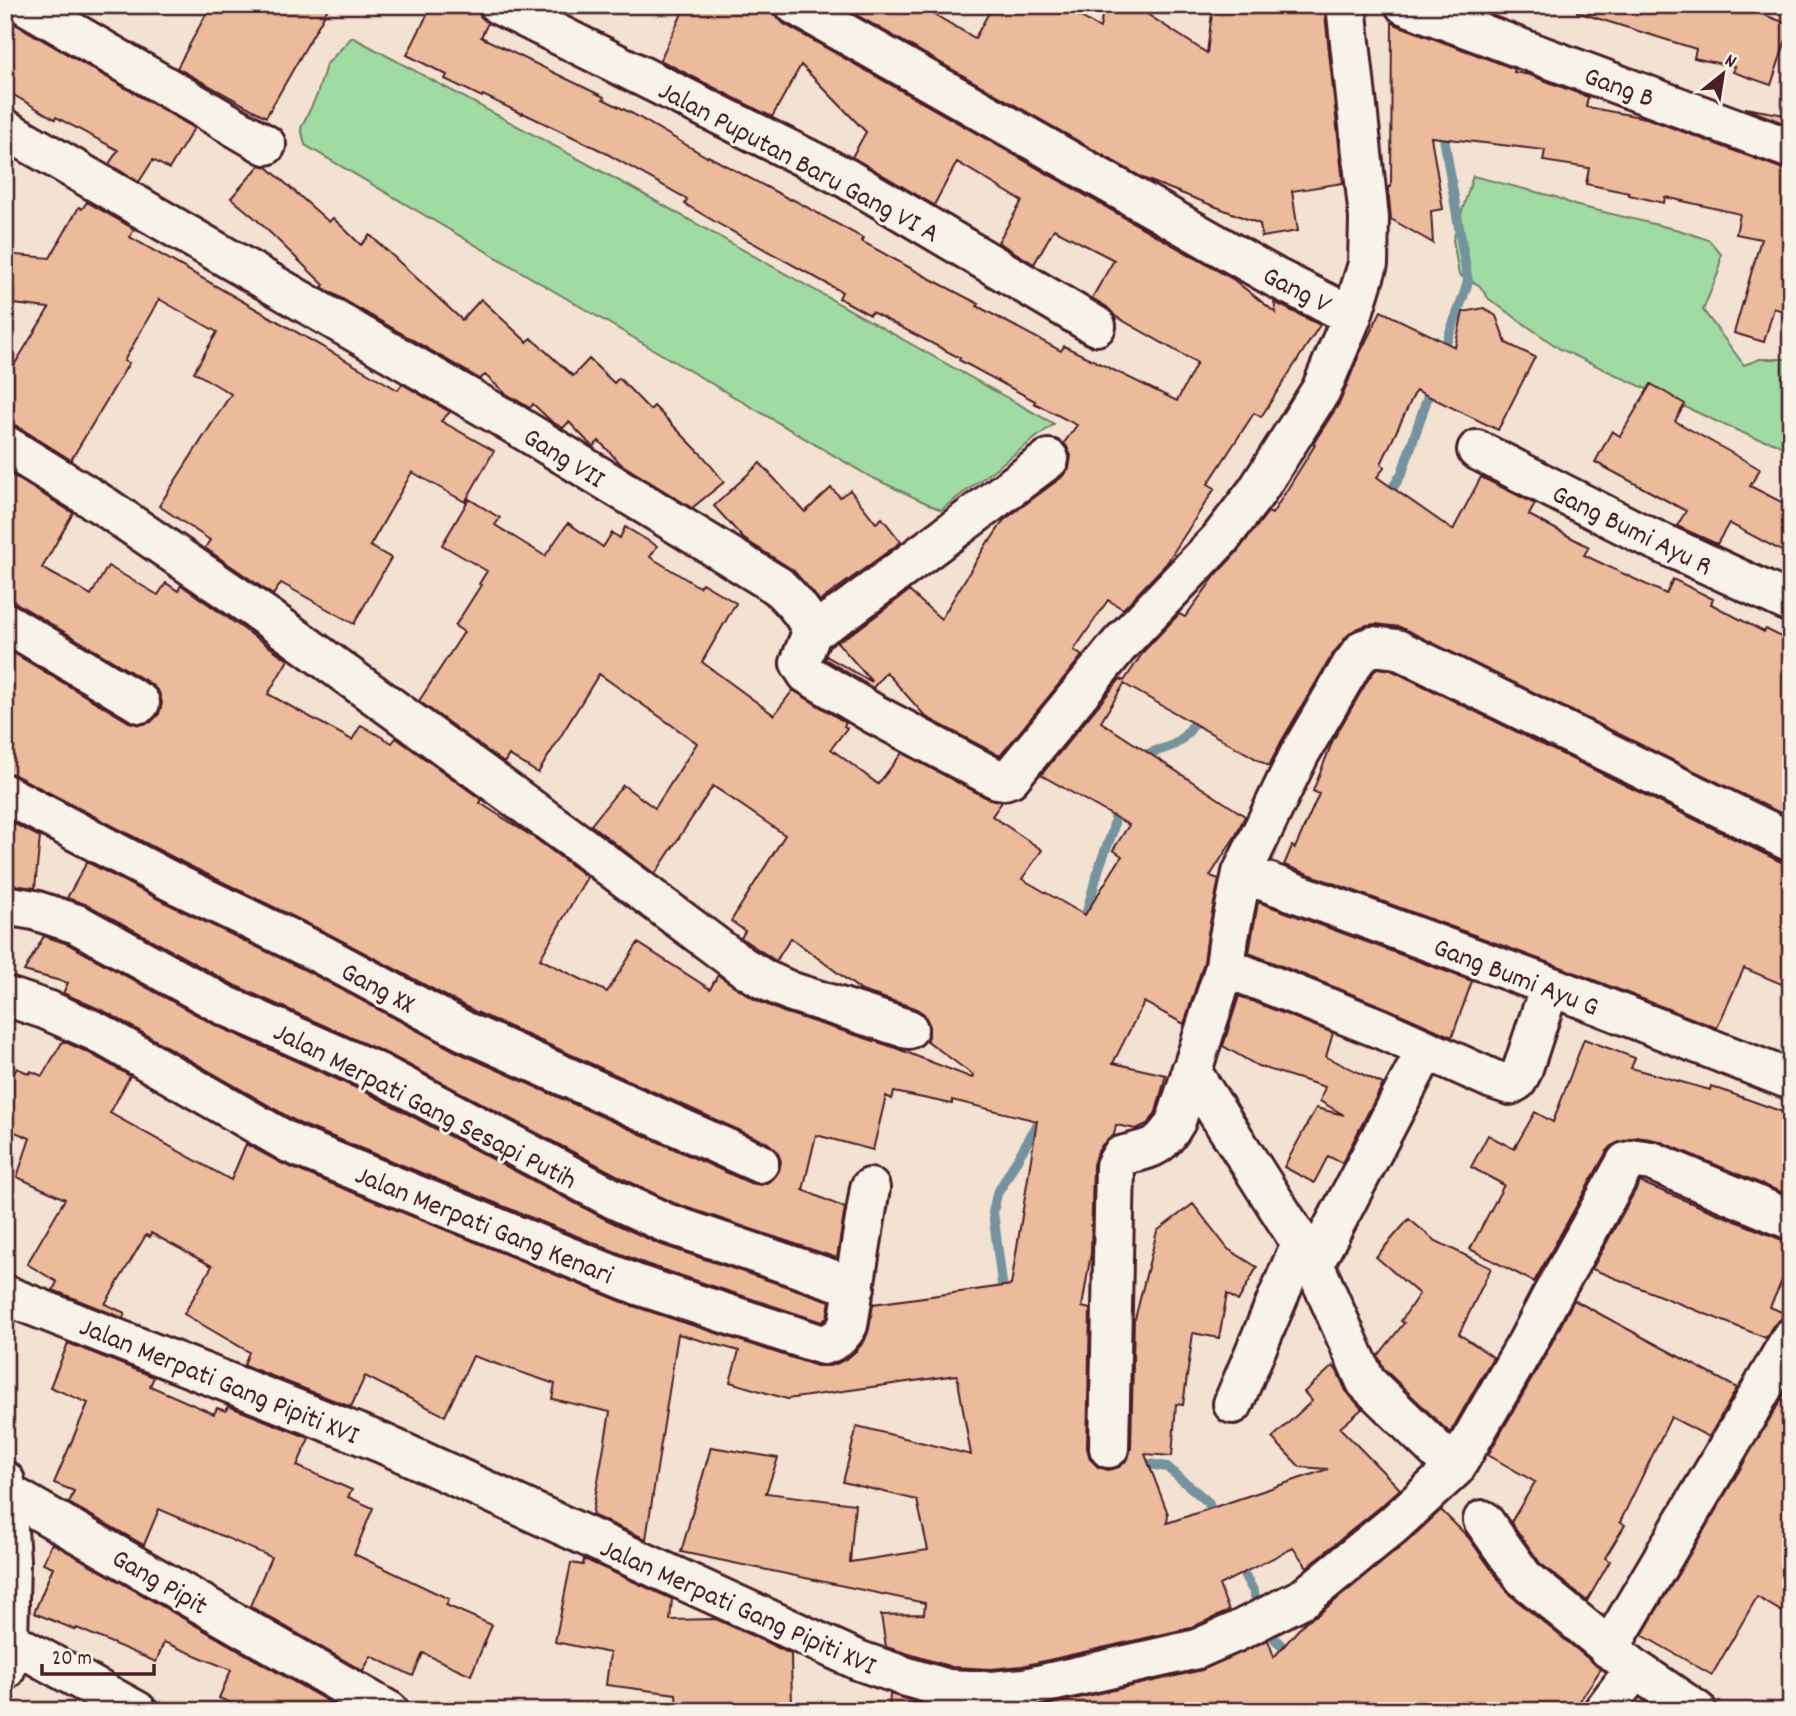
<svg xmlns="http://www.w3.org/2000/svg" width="1796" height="1716" font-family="Dekko,sans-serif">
  <rect width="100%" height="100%" fill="#f3e2d1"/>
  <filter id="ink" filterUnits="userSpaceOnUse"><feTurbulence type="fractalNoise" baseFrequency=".0143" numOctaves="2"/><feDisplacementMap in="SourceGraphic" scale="14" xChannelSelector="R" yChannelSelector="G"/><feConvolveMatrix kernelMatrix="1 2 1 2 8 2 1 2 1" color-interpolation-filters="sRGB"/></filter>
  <g filter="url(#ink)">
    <path fill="#a0dba1" stroke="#757d66" stroke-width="2" d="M352 37 636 190 1054 424 941 510 869 476 305 145 301 128 317 95 326 65Z
      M1473 176 1556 197 1574 205 1679 230 1709 240 1721 254 1719 271 1703 310 1744 365 1760 359H1791V452L1773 442 1755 438 1722 424 1560 349 1489 299 1479 285 1459 275 1453 240Z"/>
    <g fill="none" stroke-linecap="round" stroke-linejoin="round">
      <path stroke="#74939e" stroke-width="10" d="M1442 355C1450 331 1461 306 1468 281L1442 126
        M1386 499 1402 473 1432 384
        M1139 762C1147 750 1163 751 1175 744 1186 737 1194 724 1201 713
        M1083 926 1099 867 1112 833 1118 803
        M999 1299 1002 1283 993 1212 997 1194 1043 1115
        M1076 1452 1167 1467 1208 1502 1215 1520
        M1237 1562 1254 1592 1261 1618 1276 1640 1291 1656"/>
    </g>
    <path fill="#ebbb9b" stroke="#4a1f2b" stroke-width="2" d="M211 5H330L266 117 177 68Z
      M432 5H477L480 16 488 23 481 37 604 97 603 99 633 114 707 157 708 156 791 200 792 199 863 238 861 241 925 276 979 304 977 306 1061 351 1064 346 1177 401 1197 363 1115 316 1107 307 1092 298 1114 260 1054 229 1034 264 998 242 1022 201 957 162 934 205 852 157 866 132 801 65 772 117 660 60 686 5H757L776 16 784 24 1234 280 1276 313 1274 302 1320 325 1261 417 1254 413 1208 484 1215 488 1166 564 1123 609 1108 600 1074 650 1082 656 1000 756 926 717 886 672 873 688 825 659 826 656 872 682 837 642 857 630 909 591 941 619 989 540 990 541 1004 520 1062 477 1069 468 1071 456 1067 447 1064 443 1077 425 1034 403 1035 401 959 360 960 358 872 312 870 315 839 298 842 292 724 227 685 204 687 199 600 150 523 113 522 114 483 95 482 97 445 79 447 75 407 55Z
      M861 5H918L975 38 993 5H1060L1100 28 1104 5H1133L1207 53 1213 5H1254L1250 14 1310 5H1324L1343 183 1292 191 1298 231 1262 237 1260 224 1145 179 855 14Z
      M1578 5H1738L1791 25 1771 85 1733 72 1735 67 1694 58 1696 49 1577 12Z
      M5 10 7 16 15 24 194 128 169 169 153 160 139 182 109 164 118 150 56 117 55 119 5 90Z
      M1392 22 1397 25 1515 69 1514 72 1530 75 1588 97 1586 107 1646 118 1783 169 1791 170V314L1774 308 1764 342 1734 333 1761 239 1736 234 1740 214 1665 197 1664 203 1629 195V193L1586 184 1589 168 1543 161 1545 150 1431 137 1443 209 1431 211 1433 243 1391 219 1388 187H1391Z
      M1745 108 1791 116V126Z
      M260 165 267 167 329 222 333 218 361 245 370 235 462 320 481 299 527 342 531 338 573 376 589 359 614 383 619 378 650 410 654 406 704 457 724 482 692 508 621 464 599 441 593 447 591 445 569 422 563 428 551 421 533 404 530 408 505 393 485 375 480 379 322 287 324 285 256 219 231 198Z
      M87 202 134 229 130 237 398 390 402 384 450 412 441 421 494 451 465 502 412 472 370 546 391 558 354 624 281 583 273 595 205 548 210 540 159 506 231 394 194 372 217 332 159 299 124 361 129 363 71 460 17 426 5 423V380L49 308 5 303V254L50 258 79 207 82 209Z
      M1484 308 1496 316 1506 343 1535 357 1498 430 1416 390 1381 464 1385 467 1377 477 1453 530 1481 477 1535 504 1529 515 1589 547 1584 555 1666 594 1673 579 1713 599 1711 604 1764 632 1766 629 1791 642V818L1400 627 1376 624 1367 625 1356 629 1347 636 1332 655 1281 742 1269 766 1124 684 1101 722 1245 816 1236 835 1210 876 1219 879 1208 933 1204 962 1184 1024 1144 1002 1113 1063 1166 1075 1156 1112 1149 1123 1136 1129 1116 1125 1114 1135 1102 1145 1096 1155 1093 1165 1091 1253 1082 1307 1090 1309 1087 1448 1090 1459 1098 1467 1108 1470 1119 1467 1128 1459 1131 1448 1134 1319H1135L1157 1231 1193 1204 1228 1249 1257 1267 1238 1301 1227 1294 1219 1338 1193 1333 1183 1405 1176 1404 1172 1456 1145 1454 1168 1514 1167 1523 1328 1469 1300 1467 1272 1438 1312 1401 1304 1392 1333 1366 1337 1371 1346 1391 1362 1409 1340 1428 1400 1489 1379 1508 1307 1567 1293 1548 1219 1585 1229 1611 1190 1628 1022 1666 991 1669 952 1667 886 1647 881 1615 924 1614 925 1603 681 1552 711 1447 778 1458 766 1493 855 1504 850 1562 928 1550 917 1500 843 1482 857 1426 971 1455 957 1375 787 1399 730 1382 739 1351 678 1334 646 1539 592 1515 610 1412 552 1399 555 1384 473 1356 445 1416 365 1376 351 1407 244 1365 249 1352 184 1314 212 1266 151 1233 150 1237 146 1235 105 1304 125 1313 123 1318 53 1290 57 1282 27 1264 65 1199 17 1177 30 1138 5 1128 11 1105 5 1100V1088L17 1068 30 1074 31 1071 42 1076 63 1041 87 1052 130 1076 110 1113 231 1180 246 1144 283 1164 630 1305 817 1366H829L836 1364 848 1358 857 1350 865 1340 869 1329 873 1304 1011 1285 1037 1121 952 1100V1104L894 1092 892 1099 886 1096 873 1150 816 1135 803 1190 845 1208 837 1258 674 1203 624 1179 390 1055 234 985 88 905 67 898 87 862 166 903 309 972 455 1051 750 1183 761 1185 771 1181 779 1171 781 1161 777 1151 768 1143 474 1011 329 934 186 864 15 775 5 772V648L129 722 140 725 151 722 159 714 162 703 159 692 151 684 16 603 5 600V471L73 513 42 568 91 595 108 566 158 595 166 583 178 591 181 585 288 660 268 694 352 740 361 725 392 743 396 738 482 800 480 803 536 839 587 877 540 959 607 992 638 943 710 989 718 975 754 999 783 1012 893 1047 972 1078 973 1075 926 1040 929 1035V1024L924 1014 915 1008 862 991 791 938 776 961 741 938 745 931 731 921 785 835 713 786 655 874 591 825 623 785 655 808 697 743 599 674 538 773 509 755 504 763 419 701 464 632 455 626 481 585 479 584 487 571 442 545 469 499 500 518 495 525 545 556 568 523 603 547 612 533 620 538 625 527 657 546 650 557 699 587 702 583 736 603 702 662 774 715 793 690 846 723 844 726 847 728 831 749 878 784 902 753 987 798 1002 802 992 816 1042 850 1022 879 1085 915 1122 856 1113 850 1129 825 1041 775 1120 679 1124 681 1144 651 1179 614 1185 617 1216 575 1237 552 1268 512 1272 514 1315 445 1313 444 1340 402 1359 355 1381 311 1455 347 1463 312Z
      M1651 384 1685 404 1675 421 1760 469 1750 486 1791 507V556L1729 523 1717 544 1677 526 1686 511 1595 462 1612 431 1620 436Z
      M760 463 805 512 831 488 840 497 850 490 876 523 882 518 901 542 820 601 793 570 744 539 714 506Z
      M1377 668 1391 670 1781 862 1791 864V988L1744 968 1717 1028 1558 966 1284 865 1292 846 1295 848 1319 794 1313 791 1333 740 1369 678Z
      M5 819 40 837 35 888 5 884Z
      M1258 902 1472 981 1452 1037 1389 1009 1249 953Z
      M44 936 68 944 215 1025 370 1094 605 1219 659 1244 830 1301 827 1317 822 1322 646 1264 301 1124 108 1013 63 993 68 983 24 971Z
      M1239 996 1333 1033 1326 1057 1383 1084 1342 1163 1328 1156 1314 1183 1284 1167 1316 1108 1344 1115 1320 1101 1325 1087 1258 1066 1223 1046Z
      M1584 1039 1635 1058 1631 1068 1710 1090 1711 1086 1791 1115V1196L1659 1141 1640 1137 1632 1138 1613 1145 1607 1151 1534 1282 1470 1249 1504 1185 1471 1167 1488 1135 1514 1149 1535 1112 1553 1122Z
      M1640 1182 1782 1240 1791 1241V1261L1770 1307 1784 1313 1781 1319 1772 1327 1766 1338 1592 1269Z
      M1409 1219 1434 1240 1491 1268 1459 1334 1493 1357 1450 1433 1384 1369 1378 1356 1404 1323 1401 1321 1419 1294 1376 1257Z
      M1574 1300 1737 1388 1709 1437 1671 1417 1620 1522 1625 1525 1605 1558 1610 1561 1587 1601 1540 1563 1511 1522 1535 1482 1488 1455 1546 1354Z
      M68 1343 154 1377 150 1386 214 1414 217 1408 226 1411 228 1406 309 1438 297 1466 352 1490 348 1497 373 1508 354 1554 449 1599 446 1605 492 1625 471 1675 423 1653 413 1676 371 1656 363 1671 250 1606 271 1557 159 1509 144 1545 69 1503 74 1491 54 1483 88 1403 50 1387Z
      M1791 1383V1617L1757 1597 1712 1675 1642 1635Z
      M1441 1510 1468 1537 1510 1595 1601 1669 1573 1711H1016L1030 1709 1202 1670 1268 1640 1274 1657 1306 1621 1319 1614 1407 1542Z
      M52 1543 341 1709 340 1711H249L219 1698 231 1670 164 1642 156 1662 77 1628 76 1630 34 1613 53 1567 43 1563Z
      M584 1559 672 1599 670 1620 716 1619 791 1654 792 1711H677L676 1694 606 1685 610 1653 555 1642 571 1563 583 1565Z
      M890 1694 925 1705V1711H889Z"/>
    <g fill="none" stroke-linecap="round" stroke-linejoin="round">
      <defs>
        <path id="minor" d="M26 5 266 145
          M499 5 846 178 1096 326
          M1346 5 1369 218 1368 264 1352 316
          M1405 5 1791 149
          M5 129 514 424 778 586C793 601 805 613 812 632L800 663 807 674 874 714 997 779 1004 780 1010 778 1120 644 1220 539 1257 491 1321 390 1352 316 1276 278 795 5
          M5 445 107 508 271 620 578 843 742 966 765 980 792 992 908 1029
          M1477 450 1638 532 1791 603
          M5 622 140 703
          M812 632 844 612 1049 459
          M5 794 176 884 319 953 464 1031 759 1163
          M1242 873 1550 986 1791 1080
          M5 905 34 910 77 924 224 1005 380 1074 614 1199 666 1223 855 1287
          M1225 967 1381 1029 1492 1079 1510 1085 1517 1081 1522 1071 1550 986
          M5 996 47 1010 97 1032 291 1144 638 1285 823 1345C836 1341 842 1336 848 1325L870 1188
          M1191 1071 1314 1264 1366 1382 1455 1468
          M1314 1264 1426 1050
          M5 1295 382 1443 860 1661 910 1678 948 1689 991 1691 1025 1688 1197 1649 1236 1632 1305 1597 1393 1525 1455 1468 1527 1343 1550 1299 1626 1162 1637 1159 1651 1161 1791 1220
          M1233 1404 1301 1243
          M1109 1448 1115 1166 1121 1156C1150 1148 1160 1150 1176 1121L1225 967 1229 937 1242 873 1300 753 1351 666 1364 649 1373 646 1397 649 1791 842
          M6 1492 389 1711
          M1483 1520 1524 1578 1635 1669 1697 1711
          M8 1640 137 1711
          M1609 1649 1743 1422 1791 1338
          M1603 1711 1635 1669"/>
        <path id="tertiary" d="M5 1481 10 1561 8 1640 5 1670"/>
      </defs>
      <use href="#minor" stroke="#4a1f2b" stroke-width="44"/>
      <use href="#tertiary" stroke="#4a1f2b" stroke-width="44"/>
      <use href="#minor" stroke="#f7f3e8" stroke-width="38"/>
      <use href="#tertiary" stroke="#f7f3e8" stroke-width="38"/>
    </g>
  </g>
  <g text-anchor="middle" stroke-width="6" stroke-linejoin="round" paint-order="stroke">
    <g font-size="28" fill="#4a1f2b" stroke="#f7f3e8">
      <text transform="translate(1620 85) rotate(20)" y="10">Gang B</text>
      <text transform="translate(800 160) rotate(28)" y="10">Jalan Puputan Baru Gang VI A</text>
      <text transform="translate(1298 288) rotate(27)" y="10">Gang V</text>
      <text transform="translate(565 456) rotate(32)" y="10">Gang VII</text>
      <text transform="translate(1633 528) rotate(26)" y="10">Gang Bumi Ayu R</text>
      <text transform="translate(1517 975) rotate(21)" y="10">Gang Bumi Ayu G</text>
      <text transform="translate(379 986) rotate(28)" y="10">Gang XX</text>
      <text transform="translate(426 1104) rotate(27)" y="10">Jalan Merpati Gang Sesapi Putih</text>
      <text transform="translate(485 1223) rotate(22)" y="10">Jalan Merpati Gang Kenari</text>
      <text transform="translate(220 1379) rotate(22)" y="10">Jalan Merpati Gang Pipiti XVI</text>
      <text transform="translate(161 1580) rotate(30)" y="10">Gang Pipit</text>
      <text transform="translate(739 1605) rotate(24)" y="10">Jalan Merpati Gang Pipiti XVI</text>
    </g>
  </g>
  <rect width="1796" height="1716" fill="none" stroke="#f7f3e8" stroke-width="28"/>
  <rect x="14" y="14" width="1768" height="1688" fill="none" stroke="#4a1f2b" stroke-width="2.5" filter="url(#ink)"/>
  <g transform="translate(1723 74) rotate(30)" stroke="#f7f3e8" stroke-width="5" paint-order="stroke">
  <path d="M0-5L12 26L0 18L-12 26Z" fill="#4a1f2b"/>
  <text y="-10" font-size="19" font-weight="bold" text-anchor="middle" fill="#4a1f2b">N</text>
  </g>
  <path d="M42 1664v10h112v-10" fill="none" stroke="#4a1f2b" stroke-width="3.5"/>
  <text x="52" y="1664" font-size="21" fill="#4a1f2b" stroke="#f7f3e8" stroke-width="5" paint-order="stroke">20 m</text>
</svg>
